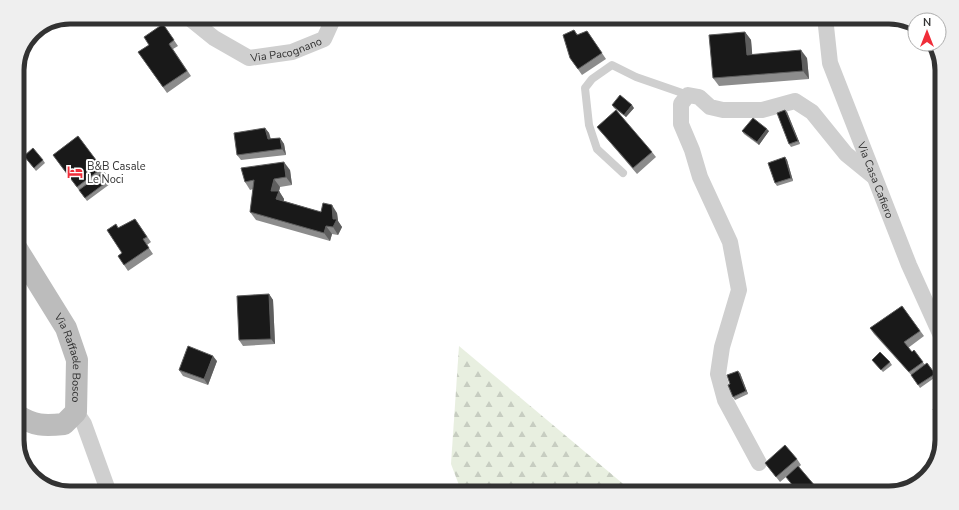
<svg xmlns="http://www.w3.org/2000/svg" width="959" height="510" font-family="'Nunito Sans',sans-serif">
  <defs>
    <pattern id="forest-firs" width="22" height="20" patternUnits="userSpaceOnUse"><rect width="22" height="20" fill="#e8efe0"/><path d="M5 1l3.5 6h-7zM16 11l3.5 6h-7z" fill="#c7cdc1"/></pattern>
  </defs>
  <rect width="100%" height="100%" fill="#fff"/>
  <path fill="url(#forest-firs)" d="M459 346 634 493H462L451 464Z"/>
  <g fill="none" stroke-linecap="round" stroke-linejoin="round">
    <path stroke="#cfcfcf" stroke-width="8" d="M623 173 597 149 589 125 585 88 592 79 612 65 636 77 688 95"/>
    <g stroke="#cfcfcf" stroke-width="16">
      <path id="s1" d="M188 17 214 38 249 58 292 52 324 39 334 17"/>
      <path id="s2" d="M825 17 830 63 909 265 942 338"/>
      <path d="M76 412 84 424 109 493"/>
      <path d="M759 463 725 400 718 374 722 347 739 290 730 242 700 177 692 150 681 124V104L688 95 699 97 710 107 723 110H762L795 101 812 112 846 154 873 176"/>
    </g>
    <path stroke="#bcbcbc" stroke-width="22" id="s3" d="M17 249 66 328 77 360 76 412 64 424C44 426 34 426 17 415"/>
  </g>
  <path fill="#8c8c8c" d="M163 24 178 46 173 49 191 76 167 93 138 52 149 45Z
    M574 30 578 35 587 31 606 59 582 75 570 58Z
    M745 32 751 40 752 54 807 58 809 79 719 86 713 78Z
    M612 105 634 108 626 117 614 108Z
    M787 112 800 144 791 147 789 144Z
    M597 127 652 152 656 157 637 174 601 132Z
    M265 128 269 133 271 139 280 138 284 144 286 155 241 160 237 155Z
    M742 131H769L759 145 744 134Z
    M78 136 106 174 104 176 110 184 87 201 53 155Z
    M24 156 43 160 45 163 36 171Z
    M785 157 787 160 793 181 777 186 775 183Z
    M290 170 292 185 280 187 279 191 284 199V201L321 212 337 213 338 221 342 227 338 235 332 234 330 241 256 220 250 212 253 189 250 190 245 182Z
    M135 219 151 242 147 245 153 254 128 271 118 256 122 253 118 228Z
    M269 294 273 300 275 344 243 346 239 340Z
    M902 306 924 336 908 348 912 352 914 350 925 365 927 363 937 376 920 388 913 377 874 334 870 328Z
    M872 360 890 362 892 365 883 372Z
    M217 361 208 385 183 376 179 370Z
    M740 373 748 394 735 400 733 397 730 384Z
    M942 399V416L935 413 933 410Z
    M797 459 801 465 799 467 821 493H798L786 477 780 482 765 463Z"/>
  <path fill="#5e5e5e" d="M745 32 751 40 753 63 747 55Z
    M801 50 807 58 809 79 803 71Z
    M632 105 634 108 626 117 624 115Z
    M785 110 787 112 800 144 798 141Z
    M265 128 269 133 272 145 268 139Z
    M767 129 769 131 759 145 757 142Z
    M280 138 284 144 286 155 282 149Z
    M785 157 787 160 793 181 791 178Z
    M284 162 290 170 292 185 286 177Z
    M274 179 280 187 279 191 284 199 282 207 271 191Z
    M332 205 337 213 338 221 342 227 338 235 333 227Z
    M326 226 332 234 330 241 324 233Z
    M269 294 273 300 275 344 271 339Z
    M213 356 217 361 208 385 204 379Z
    M738 371 740 373 748 394 746 391Z"/>
  <path fill="#191919" stroke="#5e5e5e" d="M163 24 174 40 169 44 187 71 163 87 138 52 149 45 144 37Z
    M574 30 577 35 587 31 602 53 578 69 570 58 563 35Z
    M745 32 747 55 801 50 803 71 713 78 709 35Z
    M620 95 632 105 624 115 612 105Z
    M616 110 652 152 633 168 597 127Z
    M785 110 798 141 789 144 777 113Z
    M753 118 767 129 757 142 742 131Z
    M265 128 268 139 280 138 282 149 237 155 234 133Z
    M78 136 102 168 77 187 53 155Z
    M33 148 43 160 34 168 24 156Z
    M785 157 791 178 775 183 768 163Z
    M284 162 286 177 274 179 271 191H279L276 199 321 212 323 203 332 205 333 219H337L333 227 326 226 324 233 250 212 254 180 245 182 241 168Z
    M102 173 108 181 85 198 79 190Z
    M135 219 147 237 143 239 149 248 124 265 118 256 122 253 107 230 116 224 118 228Z
    M269 294 271 339 239 340 237 296Z
    M902 306 920 331 904 342 912 352 914 350 923 362 909 372 870 328Z
    M188 346 213 356 204 379 179 370Z
    M880 352 890 362 881 370 872 360Z
    M927 363 935 374 918 385 911 375Z
    M738 371 746 391 733 397 728 385 730 384 727 375Z
    M939 398 942 399V414L933 410Z
    M785 445 797 459 776 477 765 463Z
    M798 466 821 493H799L786 477Z"/>
  <defs>
    <symbol id="hotel-bare" viewBox="-9 -9 18 18"><path d="M-6-4.5h1.5V1H6V5H4.5V3h-9V5H-6ZM-4 0a1.8 1.8 0 1 1 3.6 0ZM.5 0V-2.5h3Q6-2.5 6 0Z" fill="#f02d39" stroke="#fff" stroke-width="2.5" paint-order="stroke"/></symbol>
  </defs>
  <g fill-rule="evenodd">
    <use href="#hotel-bare" x="64" y="161" width="22" height="22"/>
  </g>
  <g text-anchor="middle" stroke-width="4" stroke-linejoin="round" paint-order="stroke">
    <g font-size="11" fill="#323232" stroke="#fff">
      <text dy="4" stroke="none"><textPath href="#s1" startOffset="112">Via Pacognano</textPath></text>
      <text dy="4" stroke="none"><textPath href="#s2" startOffset="172">Via Casa Cafiero</textPath></text>
      <text dy="4" stroke="none"><textPath href="#s3" startOffset="123">Via Raffaele Bosco</textPath></text>
    </g>
    <g font-size="11" fill="#323232" stroke="#fff" text-anchor="start">
      <text x="87" y="170">B&amp;B Casale<tspan x="87" dy="13">Le Noci</tspan></text>
    </g>
  </g>
  <path d="M0 0H959V510H0ZM70 24H889A46 46 0 0 1 935 70V440A46 46 0 0 1 889 486H70A46 46 0 0 1 24 440V70A46 46 0 0 1 70 24Z" fill="#efefef" fill-rule="evenodd"/>
  <path fill="none" stroke="#323232" stroke-width="5" d="M70 24H889A46 46 0 0 1 935 70V440A46 46 0 0 1 889 486H70A46 46 0 0 1 24 440V70A46 46 0 0 1 70 24Z"/>
  <g transform="translate(927 32)"><circle r="19" fill="#ffffff" stroke="#adadad"/>
  <path d="M0-3L7 15L0 10L-7 15Z" fill="#f02d39"/>
  <text y="-6" font-size="11" font-weight="bold" text-anchor="middle" fill="#323232">N</text>
  </g>
</svg>
